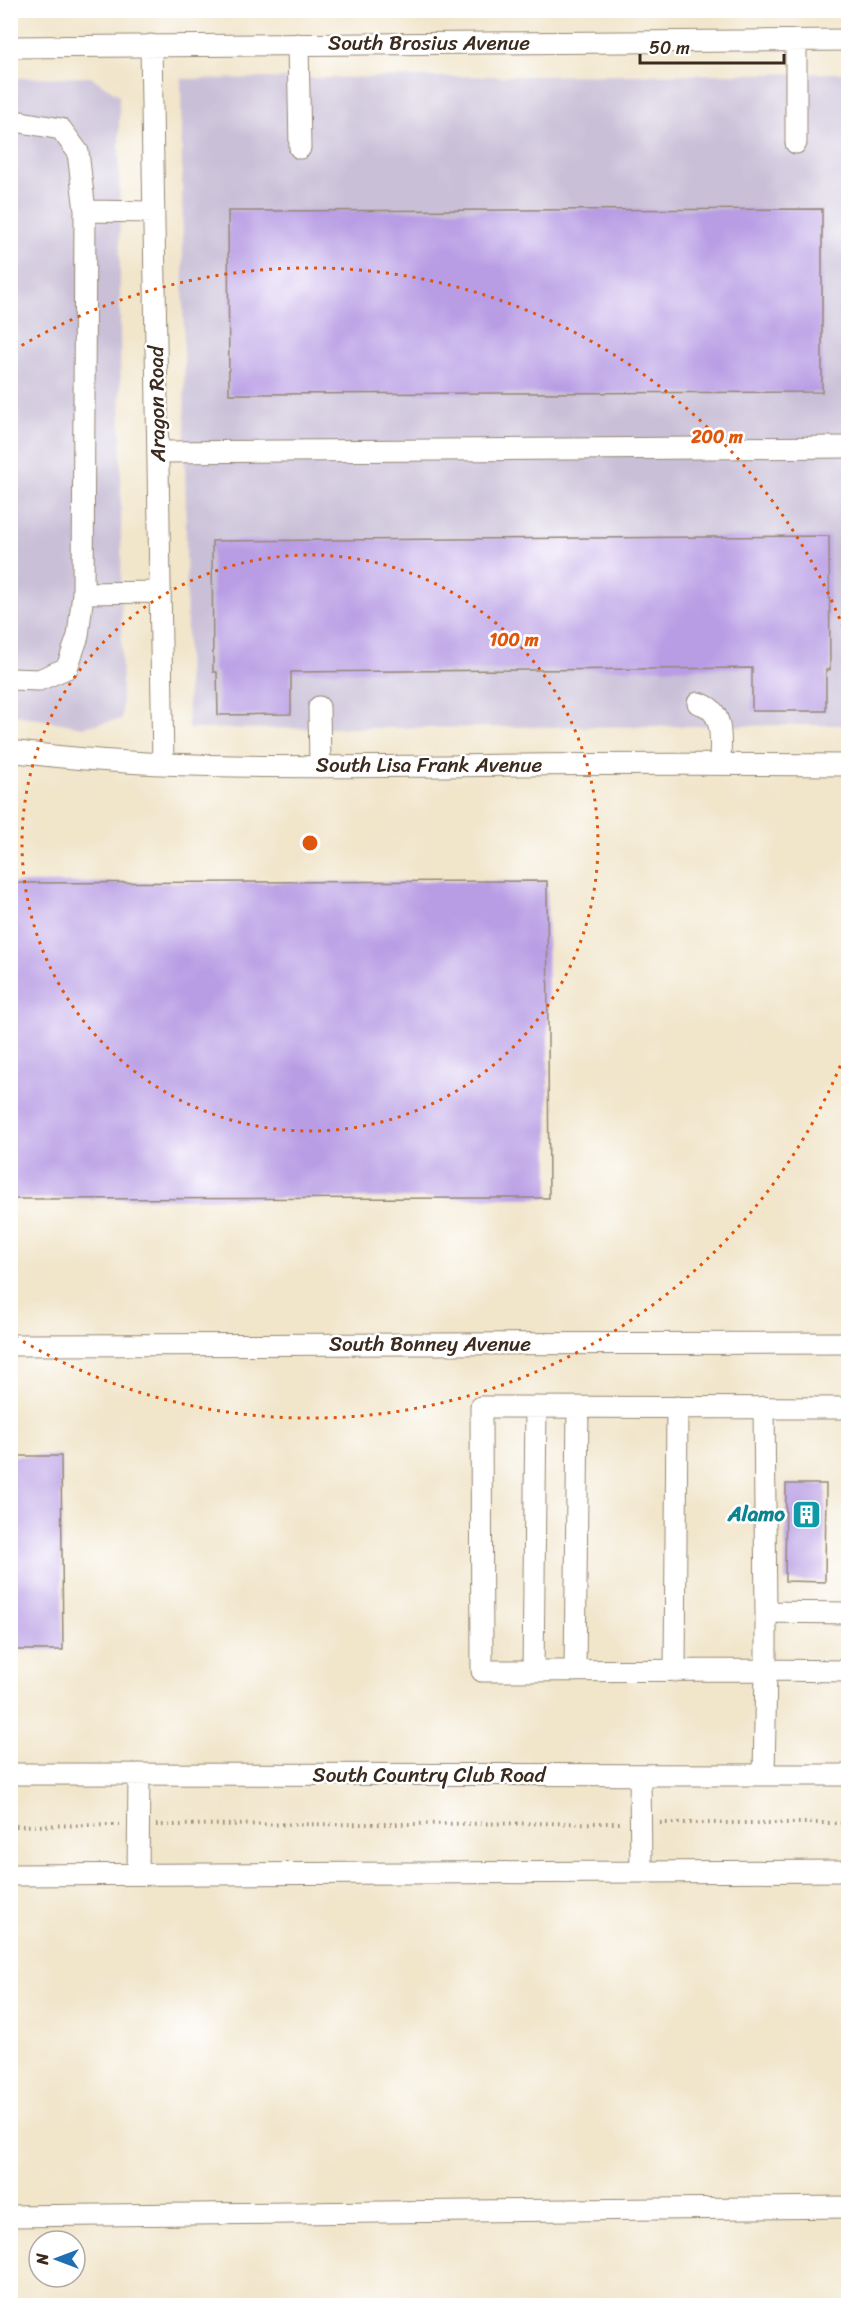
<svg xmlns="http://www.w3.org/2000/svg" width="859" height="2316" font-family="Sriracha,sans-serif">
  <rect width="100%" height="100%" fill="#fff"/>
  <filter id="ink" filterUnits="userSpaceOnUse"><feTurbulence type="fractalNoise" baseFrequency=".0167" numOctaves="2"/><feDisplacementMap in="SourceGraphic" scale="12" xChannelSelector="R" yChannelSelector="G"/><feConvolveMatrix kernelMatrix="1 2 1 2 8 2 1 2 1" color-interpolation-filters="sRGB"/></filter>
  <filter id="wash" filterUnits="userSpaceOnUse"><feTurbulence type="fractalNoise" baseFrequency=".008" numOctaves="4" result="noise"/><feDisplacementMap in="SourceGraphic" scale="24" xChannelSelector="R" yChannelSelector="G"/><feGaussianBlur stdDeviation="1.35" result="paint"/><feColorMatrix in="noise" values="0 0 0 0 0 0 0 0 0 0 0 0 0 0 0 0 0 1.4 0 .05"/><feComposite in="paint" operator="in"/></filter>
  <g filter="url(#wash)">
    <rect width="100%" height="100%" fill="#f1e5ca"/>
    <path fill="#c9bfd7" d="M848 73V725L188 729 181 79Z
      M91 77 119 95 122 719 83 727 11 714 10 78Z"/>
    <g id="blocks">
      <path fill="#b89ce4" d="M822 209V392L229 394 228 211Z
        M829 536 830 670H826V711H752V668L291 672V714L218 715 217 672H213L212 541Z
        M547 881 549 1198 10 1199V883Z
        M10 1456H61L63 1650H10Z
        M786 1484H826L825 1582 785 1581Z"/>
    </g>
  </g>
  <g filter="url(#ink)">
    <use href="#blocks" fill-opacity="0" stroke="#968874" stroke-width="1.5"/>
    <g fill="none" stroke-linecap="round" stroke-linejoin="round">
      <defs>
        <path id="minor" d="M298 44 300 148
          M151 45 163 764
          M10 47 848 40
          M10 120 61 129 78 152 85 211 83 593 78 636 67 668 39 680 10 679
          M796 143V40
          M85 211 153 212
          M158 452 848 447
          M83 593 160 592
          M698 703C726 709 720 742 720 764
          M319 707 320 767
          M10 751C154 770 301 767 445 766 580 764 714 764 848 765
          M10 1345 848 1343
          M764 1407 766 1612
          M848 1613 766 1612V1670L848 1671
          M533 1671 536 1407
          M575 1671 578 1407
          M675 1671 677 1407
          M10 1774 848 1775
          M640 1775 641 1872
          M764 1775 766 1670 482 1671 481 1407 848 1408
          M138 1874 139 1774
          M10 1875 848 1871
          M10 2216 848 2207"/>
      </defs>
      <use href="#minor" stroke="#968874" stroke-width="23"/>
      <path stroke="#968874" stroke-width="4" stroke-dasharray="1.5 4.5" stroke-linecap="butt" d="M660 1823H848
        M156 1825 623 1823
        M10 1826 119 1825"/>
      <use href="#minor" stroke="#fff" stroke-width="21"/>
    </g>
  </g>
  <g fill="none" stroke="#df570d" stroke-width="3" stroke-dasharray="3 6">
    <circle cx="310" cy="843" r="288"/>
    <path d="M847 1049A575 575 0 0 1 14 1336M14 350A575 575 0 0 1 847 637"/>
  </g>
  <defs>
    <symbol id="building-square" viewBox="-11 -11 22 22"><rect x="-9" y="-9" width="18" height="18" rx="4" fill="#0f9aa8" stroke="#fff"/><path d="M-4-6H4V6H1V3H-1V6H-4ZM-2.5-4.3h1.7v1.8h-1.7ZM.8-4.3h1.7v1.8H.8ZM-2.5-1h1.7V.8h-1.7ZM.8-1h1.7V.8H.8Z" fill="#fff"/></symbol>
  </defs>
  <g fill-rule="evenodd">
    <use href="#building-square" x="790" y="1498" width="33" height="33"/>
  </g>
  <g text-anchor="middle" stroke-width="5" stroke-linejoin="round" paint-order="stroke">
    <g font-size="21" fill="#3b2a1e" stroke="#fff">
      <text x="429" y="50">South Brosius Avenue</text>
      <text transform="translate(157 404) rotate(-91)" y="7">Aragon Road</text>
      <text x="429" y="772">South Lisa Frank Avenue</text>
      <text x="430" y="1351">South Bonney Avenue</text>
      <text x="429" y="1782">South Country Club Road</text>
    </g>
    <g font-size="21" font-weight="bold" fill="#0d838f" stroke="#fff" text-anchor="end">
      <text x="785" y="1521">Alamo</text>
    </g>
  </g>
  <circle cx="310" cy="843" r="9" fill="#df570d" stroke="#fff" stroke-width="3"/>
  <g font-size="18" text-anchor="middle" font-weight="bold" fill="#df570d" stroke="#fff" stroke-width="5" stroke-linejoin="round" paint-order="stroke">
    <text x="717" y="443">200 m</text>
    <text x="514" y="646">100 m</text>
  </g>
  <rect width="859" height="2316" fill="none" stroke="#fff" stroke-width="36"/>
  <g transform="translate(57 2259) rotate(270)"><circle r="28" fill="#ffffff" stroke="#b1aaa5" stroke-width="1.5"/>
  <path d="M0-4.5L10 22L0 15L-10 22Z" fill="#1f6fb2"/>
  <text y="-9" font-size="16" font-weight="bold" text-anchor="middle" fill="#3b2a1e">N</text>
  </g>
  <path d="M640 54v9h144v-9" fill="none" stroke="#3b2a1e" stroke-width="3"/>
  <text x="649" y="54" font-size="18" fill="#3b2a1e" stroke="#ffffff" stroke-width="4.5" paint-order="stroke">50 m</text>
</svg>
